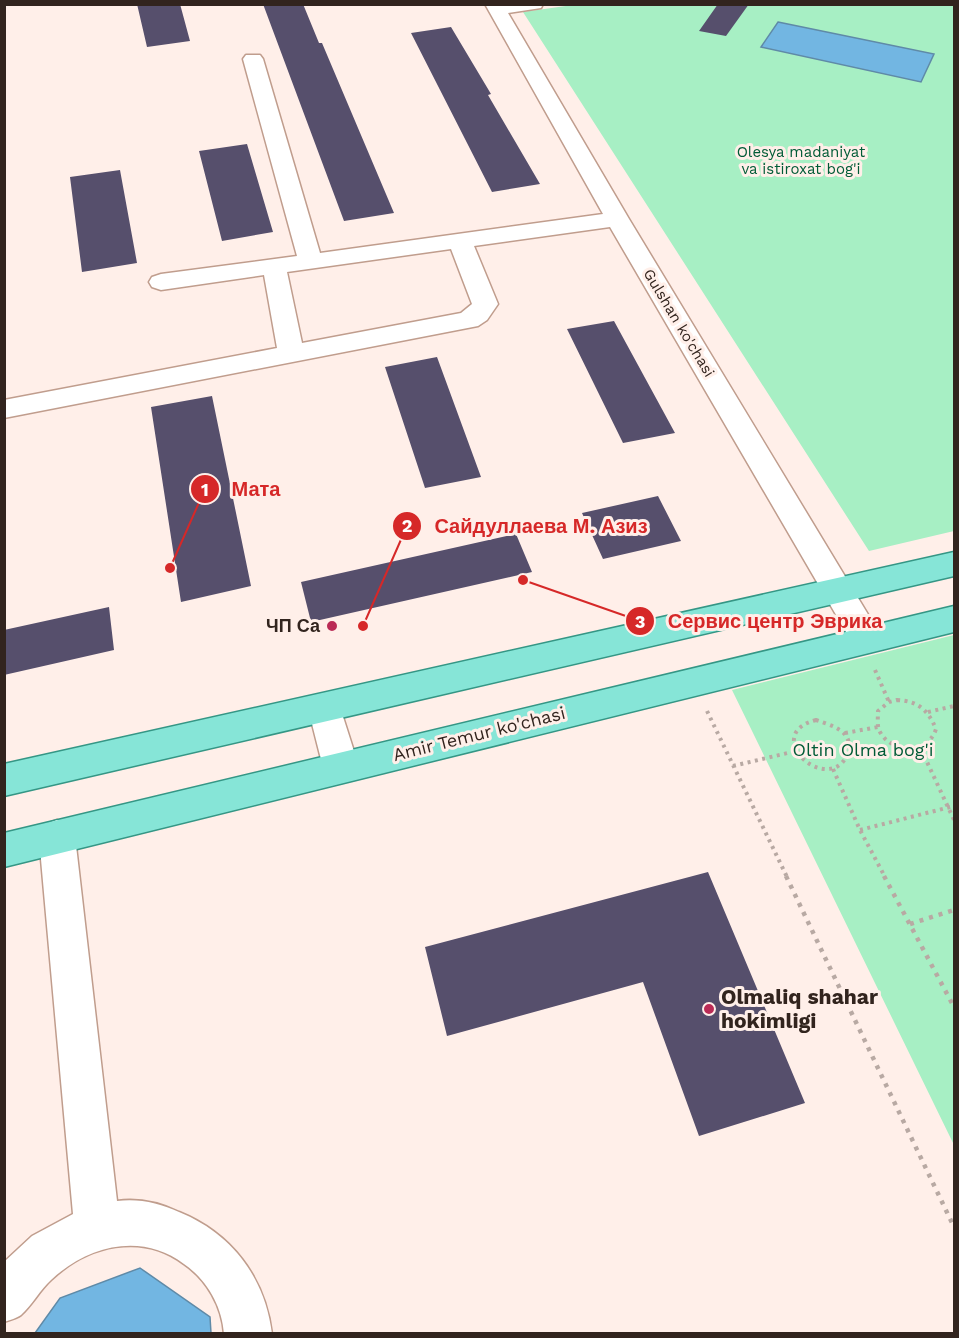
<svg xmlns="http://www.w3.org/2000/svg" width="959" height="1338" font-family="'Work Sans',sans-serif">
  <rect width="100%" height="100%" fill="#ffefe9"/>
  <path fill="#a7efc4" d="M580 4 954 5V531L869 551 523 12Z
    M954 635V1145L732 690Z"/>
  <path fill="#72b6e2" stroke="#5f8aa7" stroke-width="1.5" d="M778 22 934 54 921 82 761 47Z
    M140 1268 210 1317 211 1333H35L60 1298Z"/>
  <path fill="#564f6c" d="M137 4H180L190 41 147 47Z
    M263 4H303L319 43H322L394 213 344 221Z
    M718 4H749L726 36 699 31Z
    M451 27 491 94 488 95 540 184 492 192 411 33Z
    M247 144 273 232 222 241 199 151Z
    M120 170 137 263 82 272 70 177Z
    M614 321 675 433 623 443 567 329Z
    M437 357 481 477 425 488 385 367Z
    M212 396 251 586 181 602 151 407Z
    M658 496 681 541 603 559 582 513Z
    M516 534 532 572 311 622 301 582Z
    M109 607 114 650 4 675V630Z
    M708 872 805 1103 699 1136 643 982 447 1036 425 947Z"/>
  <g fill="none" stroke-linecap="round" stroke-linejoin="round">
    <defs>
      <path id="minor" d="M485 4H543L541 8 508 13 629 219 878 631 883 640 878 649 867 653 856 649 610 227 474 246 498 304 487 320 478 326 4 418V400L277 348 264 275 161 290 152 287 149 282 152 277 161 274 297 256 243 59 246 55H260L263 59 320 253 603 214ZM451 249 472 304 461 313 302 343 287 272Z
        M325 694 337 698 359 767 353 778 341 783 329 778 323 767 308 708 313 698Z
        M57 820 70 825 75 837 117 1201C138 1198 160 1203 179 1212 231 1233 265 1277 272 1334H224C222 1306 207 1280 184 1264 142 1232 88 1245 51 1280 40 1290 32 1305 21 1315 17 1318 10 1320 4 1322V1262L32 1236 73 1214 39 837 44 825Z"/>
      <path id="major" d="M954 552V576L4 796V764Z
        M954 606V632L4 867V833Z"/>
    </defs>
    <use href="#minor" stroke="#c09d8d" stroke-width="3"/>
    <use href="#major" stroke="#359685" stroke-width="3"/>
    <path stroke="#b8a9a3" stroke-width="4" stroke-dasharray="3 4.5" stroke-linecap="butt" d="M875 670 889 702
      M897 700C918 701 928 710 936 729 928 755 890 754 879 730 877 725 878 717 878 711L889 702Z
      M707 711 787 877
      M928 712 954 706
      M816 720C830 725 854 731 848 751 847 757 843 763 838 766 811 782 767 732 816 720Z
      M845 733 878 727
      M921 749 954 820
      M733 766 796 751
      M833 769 860 830 885 877
      M860 830 954 806"/>
    <path stroke="#b8a9a3" stroke-width="4.5" stroke-dasharray="4 6" stroke-linecap="butt" d="M786 876 954 1227
      M884 876 954 1007
      M910 924 954 910"/>
    <use href="#minor" fill="#fff" fill-rule="evenodd"/>
    <use href="#major" fill="#86e5d7" fill-rule="evenodd"/>
  </g>
  <g fill="#ba2b56" stroke="#ffefe9" stroke-width="2">
    <circle cx="332" cy="626" r="6"/>
    <circle cx="709" cy="1009" r="6"/>
  </g>
  <g text-anchor="middle" stroke-width="6" stroke-linejoin="round" paint-order="stroke">
    <g font-size="15" fill="#005b36" stroke="#ffefe9">
      <text x="801" y="157">Olesya madaniyat<tspan x="801" dy="17">va istiroxat bog'i</tspan></text>
    </g>
    <g font-size="15" fill="#32241e" stroke="#ffefe9">
      <text transform="translate(679 323) rotate(59)" y="5">Gulshan ko'chasi</text>
    </g>
    <g font-size="18" font-weight="bold" fill="#32241e" stroke="#ffefe9" text-anchor="end">
      <text x="320" y="632">ЧП Са</text>
    </g>
    <g font-size="18" fill="#32241e" stroke="#ffefe9">
      <text transform="translate(479 734) rotate(-14)" y="6">Amir Temur ko'chasi</text>
    </g>
    <g font-size="18" fill="#005b36" stroke="#ffefe9">
      <text x="863" y="756">Oltin Olma bog'i</text>
    </g>
    <g font-size="21" font-weight="bold" fill="#32241e" stroke="#ffefe9" text-anchor="start">
      <text x="721" y="1004">Olmaliq shahar<tspan x="721" dy="24">hokimligi</tspan></text>
    </g>
  </g>
  <path fill="none" stroke="#d62828" stroke-width="2" d="M170 568L205 489M363 626L407 526M523 580L640 621"/>
  <g fill="#d62828" stroke="#ffefe9" stroke-width="2">
    <circle cx="170" cy="568" r="6"/>
    <circle cx="363" cy="626" r="6"/>
    <circle cx="523" cy="580" r="6"/>
    <circle cx="205" cy="489" r="15"/>
    <circle cx="407" cy="526" r="15"/>
    <circle cx="640" cy="621" r="15"/>
  </g>
  <g font-size="18" text-anchor="middle" font-weight="bold" fill="#fff">
    <text x="205" y="496">1</text>
    <text x="407" y="532">2</text>
    <text x="640" y="628">3</text>
  </g>
  <g font-size="20" text-anchor="middle" font-weight="bold" fill="#d62828" stroke="#ffefe9" stroke-width="6" stroke-linejoin="round" paint-order="stroke">
    <text x="256" y="496">Мата</text>
    <text x="541" y="533">Сайдуллаева М. Азиз</text>
    <text x="775" y="628">Сервис центр Эврика</text>
  </g>
  <rect width="959" height="1338" fill="none" stroke="#32241e" stroke-width="12"/>
</svg>
